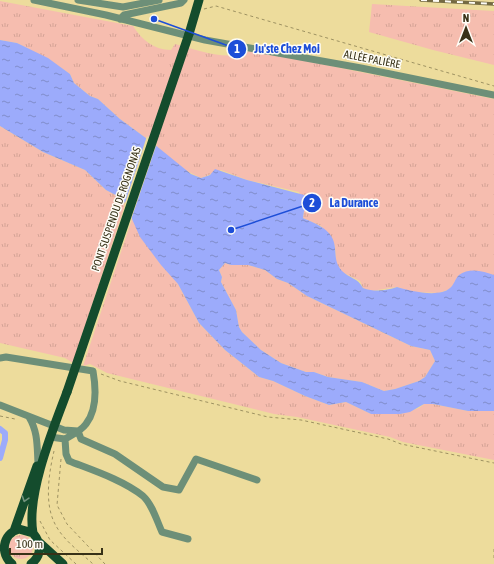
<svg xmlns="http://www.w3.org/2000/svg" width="494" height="564" font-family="'Asap Condensed',sans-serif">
  <defs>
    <pattern id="grass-tufts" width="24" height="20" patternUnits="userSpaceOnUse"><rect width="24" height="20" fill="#f6bdaf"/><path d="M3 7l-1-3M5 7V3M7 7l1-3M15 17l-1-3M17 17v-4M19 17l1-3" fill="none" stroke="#d4a396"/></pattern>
    <pattern id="water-ripples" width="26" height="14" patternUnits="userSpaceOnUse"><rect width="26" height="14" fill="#9cabfb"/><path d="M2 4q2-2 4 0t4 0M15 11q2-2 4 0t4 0" fill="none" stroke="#808cca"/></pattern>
  </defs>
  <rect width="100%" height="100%" fill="#eddc9c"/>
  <path fill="url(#grass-tufts)" d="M0 1 133 26C142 40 154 50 171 50L175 44C198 50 229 63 251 50L494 99V275L453 285 450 289 439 293 411 292 397 287 371 291 363 288 360 281 342 272 336 263 335 246 321 226 303 218 304 211 299 192 247 180 221 170 201 178 183 169 154 144 120 119 98 99 90 96 74 83 70 74 50 60 17 43 0 40Z
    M372 4 494 11V65L433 50 369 32Z
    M0 126 43 152 85 170 106 190 123 199 125 205 73 363 65 358 0 343Z
    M132 219 178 284 199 323 225 350 259 377 273 381 305 396 329 405 346 402 371 414H400L419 408 424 404H433L468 411H494V460L403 442 390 437 297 417 274 414 107 373 90 364 83 366Z
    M225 263 231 265H248L265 270 277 279 288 283 307 296 411 346 430 350 435 361 425 377 419 381 395 389 384 391 362 382 328 377 314 372H306L281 363 261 350 242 332 239 327 236 310 221 282 222 277 219 270Z
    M9 547a12 12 0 1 1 24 0a12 12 0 1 1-24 0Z"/>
  <path fill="url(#water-ripples)" fill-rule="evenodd" d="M0 40 17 43 48 58 70 74 74 83 90 96 98 99 120 119 154 144 191 174 201 178 210 175 215 169 247 180 308 196 313 206 304 211 303 218C317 224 334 230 335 248 336 257 335 263 342 271 349 278 358 278 363 288 374 292 386 291 397 287 410 291 439 298 450 288 454 285 455 279 459 275 469 267 484 271 494 275V411H468L433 404H424L410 412 400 414H371L346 402 329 405 305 396 273 381 259 377 225 350 199 323 178 284 161 265 140 237 123 199 106 190 85 170 43 152 0 126ZM225 263 231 265H248L265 270 277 279 288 283 307 296 411 346 430 350 435 361 425 377 419 381 395 389 384 391 362 382 328 377 314 372H306L281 363 261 350 242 332 239 327 236 310 221 282 222 277 219 270Z"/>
  <path fill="#eddc9c" d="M147 136 157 143 131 220 124 206Z"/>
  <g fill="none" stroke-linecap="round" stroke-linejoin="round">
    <path stroke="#9cabfb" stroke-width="6" d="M0 429 5 433V440L0 458"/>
    <path stroke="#9e9262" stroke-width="1" stroke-dasharray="3 3" stroke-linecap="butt" d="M204 9 216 6 494 86
      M101 374 120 381 268 417 301 420 388 439 401 444 494 463
      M0 416 15 419
      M54 451C49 473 44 503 55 524 63 540 80 552 93 564
      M61 459 57 505 67 524 105 564
      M40 521 50 540 76 564
      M494 549V559"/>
    <path stroke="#6d8f78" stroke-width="7" d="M34 0 106 15 205 40 361 68 494 95
      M78 0 123 7 159 0
      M120 19 124 15 181 3 184 0
      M0 358 6 357 93 371C96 388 97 410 86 424 81 431 72 435 65 439L50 437
      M0 405 64 430 78 431
      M29 417C38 432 37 446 38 463
      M78 431 81 439 115 454 163 487 179 490 196 459 257 480
      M65 439 66 454 69 461C92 470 123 480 143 496 152 504 157 521 162 532L188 539"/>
    <path stroke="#144c2d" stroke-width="9" d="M189 34 199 0
      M14 531 37 466
      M33 533C26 495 53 429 67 392
      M40 543 63 564
      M12 564C0 554 2 534 19 529L33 533C42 544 42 555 31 564"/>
    <defs>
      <path id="rail" d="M421 0 494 4"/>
    </defs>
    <use href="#rail" stroke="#746a43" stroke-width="3.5"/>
    <use href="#rail" stroke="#fefdf7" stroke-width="2" stroke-dasharray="6" stroke-linecap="butt"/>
    <path stroke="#144c2d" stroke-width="9" d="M67 392 189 34"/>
  </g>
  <defs><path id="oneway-chevron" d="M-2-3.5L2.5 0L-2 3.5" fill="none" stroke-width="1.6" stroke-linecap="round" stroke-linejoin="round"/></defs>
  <use stroke="#72937e" href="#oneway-chevron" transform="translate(25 499) rotate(108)"/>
  <g text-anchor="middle" stroke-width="3" stroke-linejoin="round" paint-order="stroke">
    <g font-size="11" fill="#373117" stroke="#fefdf7">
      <text transform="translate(372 59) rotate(11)" y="4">ALLÉE PALIÈRE</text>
      <text transform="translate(116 209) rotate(-71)" y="4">PONT SUSPENDU DE ROGNONAS</text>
    </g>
  </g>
  <path fill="none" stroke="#1d4ed8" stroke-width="1.5" d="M154 19L237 49M231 230L312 203"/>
  <g fill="#1d4ed8" stroke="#fefdf7" stroke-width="1.5">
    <circle cx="154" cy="19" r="4"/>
    <circle cx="231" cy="230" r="4"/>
    <circle cx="237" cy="49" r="10"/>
    <circle cx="312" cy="203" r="10"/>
  </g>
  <g font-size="12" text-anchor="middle" font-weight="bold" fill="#fff">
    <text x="237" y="53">1</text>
    <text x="312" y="207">2</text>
  </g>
  <g font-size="12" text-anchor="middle" font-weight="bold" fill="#1d4ed8" stroke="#fefdf7" stroke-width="3" stroke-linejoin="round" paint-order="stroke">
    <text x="287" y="53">Ju'ste Chez Moi</text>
    <text x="354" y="207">La Durance</text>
  </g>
  <g transform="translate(466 28)" stroke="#fefdf7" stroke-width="3" paint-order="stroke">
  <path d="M0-3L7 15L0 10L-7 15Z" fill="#373117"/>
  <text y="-6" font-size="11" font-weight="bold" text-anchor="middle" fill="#373117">N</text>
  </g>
  <path d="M10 548v6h92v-6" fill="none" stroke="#373117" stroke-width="2"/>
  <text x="16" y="548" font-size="12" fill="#373117" stroke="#fefdf7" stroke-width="3" paint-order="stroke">100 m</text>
</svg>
